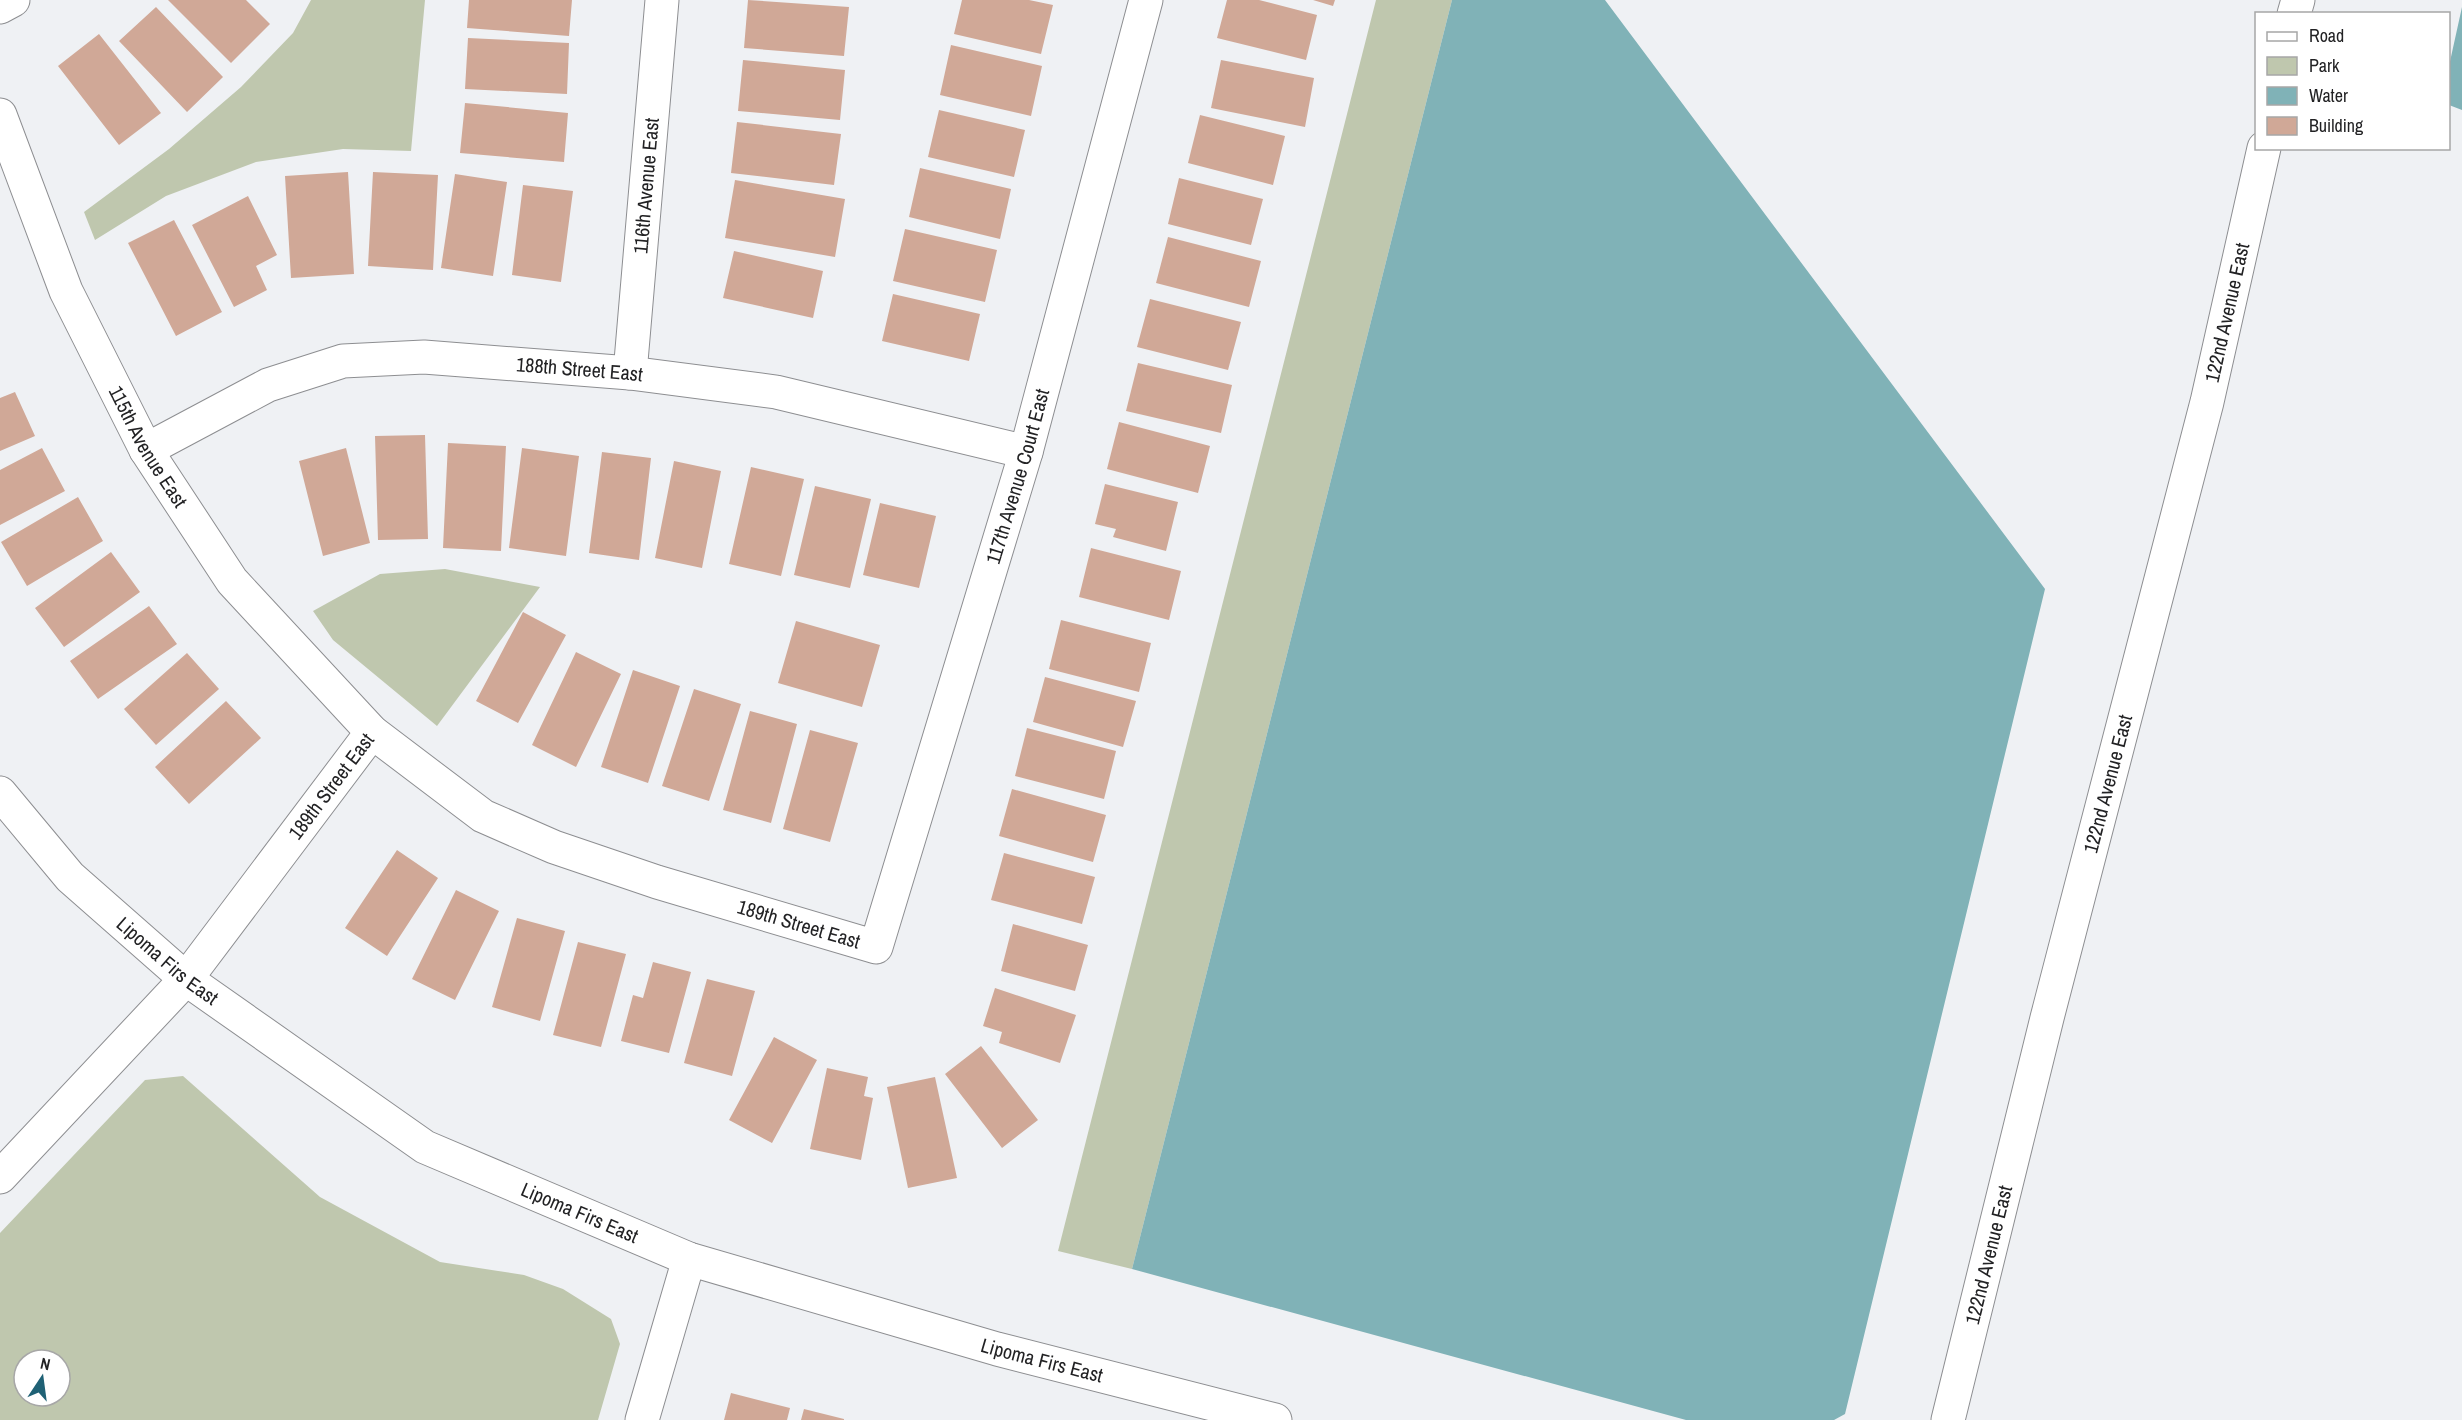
<svg xmlns="http://www.w3.org/2000/svg" width="2462" height="1420" font-family="'Archivo Narrow',sans-serif">
  <rect width="100%" height="100%" fill="#eff1f4"/>
  <path fill="#bfc7ae" fill-rule="evenodd" d="M311 0H425L411 151 343 149 256 162 166 196 95 240 84 212 169 149 241 87 293 33Z
    M1376 0H1452L1132 1269 1058 1251Z
    M445 569 540 587 437 726 333 640 313 611 380 574Z
    M183 1076 320 1197 440 1262 524 1275 563 1289 611 1319 620 1344 598 1420H0V1233L145 1080ZM24 1360H60V1396H24Z"/>
  <path fill="#80b2b7" d="M1452 0H1605L2045 589 1845 1414 1834 1420H1686L1132 1269Z
    M2462 7V110L2449 105V66Z"/>
  <path fill="#d0a897" d="M168 0H246L270 24 231 63Z
    M469 0H572L569 36 467 28Z
    M748 0 849 7 844 56 744 48Z
    M962 0H1029L1053 5 1041 54 954 34Z
    M1227 0H1259L1317 15 1306 60 1217 38Z
    M1313 0H1335L1333 6Z
    M156 7 223 77 187 112 119 41Z
    M99 34 161 113 119 145 58 66Z
    M468 38 569 43 567 94 465 89Z
    M951 45 1042 66 1031 116 940 95Z
    M743 60 845 70 840 120 738 111Z
    M1221 60 1314 78 1305 127 1211 108Z
    M465 103 568 113 564 162 460 153Z
    M939 110 1025 130 1014 177 928 157Z
    M1200 115 1285 136 1273 185 1188 163Z
    M737 122 841 134 834 185 731 173Z
    M920 168 1011 189 1000 239 909 217Z
    M348 172 354 274 291 278 285 176Z
    M373 172 438 175 433 270 368 266Z
    M455 174 507 182 493 276 441 268Z
    M1179 178 1263 199 1251 245 1168 224Z
    M735 180 845 199 835 257 725 238Z
    M523 185 573 191 561 282 512 275Z
    M248 196 277 255 256 266 267 290 234 307 192 225Z
    M174 220 222 312 176 336 128 243Z
    M905 229 997 250 985 302 893 281Z
    M1168 237 1261 261 1249 307 1156 283Z
    M734 251 823 271 813 318 723 298Z
    M893 294 980 314 969 361 882 341Z
    M1150 299 1241 322 1228 370 1137 347Z
    M1138 363 1232 385 1221 433 1126 411Z
    M15 392 35 436 0 451V398Z
    M1119 422 1210 446 1198 493 1107 469Z
    M425 435 428 539 378 540 375 436Z
    M448 443 506 446 501 551 443 548Z
    M42 448 65 491 0 525V470Z
    M346 448 370 543 323 556 299 461Z
    M522 448 579 456 566 556 509 548Z
    M602 452 651 458 639 560 589 553Z
    M674 461 721 471 702 568 655 558Z
    M751 467 804 479 781 576 729 564Z
    M1105 484 1178 502 1166 551 1113 537 1116 529 1095 524Z
    M815 486 871 499 850 588 794 575Z
    M78 497 103 541 27 586 1 542Z
    M880 503 936 516 919 588 863 575Z
    M1091 548 1181 571 1169 620 1079 597Z
    M111 552 140 592 64 647 35 608Z
    M149 606 177 644 98 699 70 661Z
    M523 612 566 635 518 723 476 701Z
    M1061 620 1151 643 1139 692 1049 669Z
    M796 621 880 645 862 707 778 683Z
    M576 652 621 674 576 767 532 745Z
    M187 653 219 689 156 745 124 709Z
    M633 670 680 686 648 783 601 767Z
    M1045 677 1136 701 1123 747 1033 722Z
    M694 689 741 704 709 801 662 786Z
    M226 701 261 738 189 804 155 767Z
    M750 711 797 724 771 823 723 810Z
    M1027 728 1116 751 1104 799 1015 776Z
    M810 730 858 743 830 842 783 829Z
    M1012 789 1106 815 1093 862 999 836Z
    M397 850 438 878 387 956 345 928Z
    M1004 853 1095 877 1082 924 991 900Z
    M456 890 499 911 455 1000 412 979Z
    M517 918 565 931 540 1021 492 1007Z
    M1013 924 1088 945 1075 991 1001 971Z
    M578 942 626 954 601 1047 553 1035Z
    M653 962 691 972 669 1053 621 1041 633 995 643 998Z
    M707 979 755 991 732 1076 684 1063Z
    M995 988 1076 1015 1060 1063 999 1043 1002 1032 983 1026Z
    M774 1037 817 1060 772 1143 729 1120Z
    M981 1046 1038 1120 1002 1148 945 1074Z
    M827 1068 868 1077 864 1096 873 1098 861 1160 810 1149Z
    M935 1077 957 1178 908 1188 887 1087Z
    M731 1393 790 1408 787 1420H724Z
    M804 1409 844 1419V1420H801Z"/>
  <g fill="none" stroke-linecap="round" stroke-linejoin="round">
    <defs>
      <g id="street">
        <path d="M0 7 13 0"/>
        <path id="s1" d="M0 115 66 291 146 450 232 581 372 732 483 816 554 847 657 882 876 947 1026 452 1146 0"/>
        <path id="s2" d="M630 373 662 0"/>
        <path id="s3" d="M146 450 268 385 343 361 424 357 630 373 776 392 1026 452"/>
        <path id="s4" d="M0 1177 186 979 372 732"/>
        <path d="M642 1420 689 1259"/>
      </g>
      <g id="secondary">
        <path d="M2294 14 2298 0"/>
        <path id="s5" d="M0 793 70 877 186 979 425 1147 689 1259 997 1349 1275 1420"/>
        <path id="s6" d="M1948 1420 2047 1018 2207 402 2264 148"/>
      </g>
    </defs>
    <use href="#street" stroke="#8d8e91" stroke-width="35"/>
    <use href="#secondary" stroke="#8d8e91" stroke-width="35"/>
    <use href="#street" stroke="#fff" stroke-width="33"/>
    <use href="#secondary" stroke="#fff" stroke-width="33"/>
  </g>
  <g text-anchor="middle" stroke-width="4.5" stroke-linejoin="round" paint-order="stroke">
    <g font-size="20" fill="#222224" stroke="#fff">
      <text dy="7" stroke="none"><textPath href="#s2" startOffset="188">116th Avenue East</textPath></text>
      <text dy="7" stroke="none"><textPath href="#s6" startOffset="1142">122nd Avenue East</textPath></text>
      <text dy="7" stroke="none"><textPath href="#s3" startOffset="454">188th Street East</textPath></text>
      <text dy="7" stroke="none"><textPath href="#s1" startOffset="364">115th Avenue East</textPath></text>
      <text dy="7" stroke="none"><textPath href="#s1" startOffset="1774">117th Avenue Court East</textPath></text>
      <text dy="7" stroke="none"><textPath href="#s6" startOffset="656">122nd Avenue East</textPath></text>
      <text dy="7" stroke="none"><textPath href="#s4" startOffset="513">189th Street East</textPath></text>
      <text dy="7" stroke="none"><textPath href="#s1" startOffset="1202">189th Street East</textPath></text>
      <text dy="7" stroke="none"><textPath href="#s5" startOffset="238">Lipoma Firs East</textPath></text>
      <text dy="7" stroke="none"><textPath href="#s5" startOffset="724">Lipoma Firs East</textPath></text>
      <text dy="7" stroke="none"><textPath href="#s6" startOffset="170">122nd Avenue East</textPath></text>
      <text dy="7" stroke="none"><textPath href="#s5" startOffset="1210">Lipoma Firs East</textPath></text>
    </g>
  </g>
  <rect x="2255" y="12" width="195" height="138" fill="#ffffff" stroke="#a7a7a7" stroke-width="1.5"/>
  <rect x="2267" y="32" width="30" height="9" fill="#ffffff" stroke="#a7a7a7" stroke-width="1.5"/>
  <text x="2309" y="42" font-size="18" fill="#222224">Road</text>
  <rect x="2267" y="57" width="30" height="18" fill="#bfc7ae" stroke="#a7a7a7" stroke-width="1.5"/>
  <text x="2309" y="72" font-size="18" fill="#222224">Park</text>
  <rect x="2267" y="87" width="30" height="18" fill="#80b2b7" stroke="#a7a7a7" stroke-width="1.5"/>
  <text x="2309" y="102" font-size="18" fill="#222224">Water</text>
  <rect x="2267" y="117" width="30" height="18" fill="#d0a897" stroke="#a7a7a7" stroke-width="1.5"/>
  <text x="2309" y="132" font-size="18" fill="#222224">Building</text>
  <g transform="translate(42 1378) rotate(13)"><circle r="28" fill="#ffffff" stroke="#a7a7a7" stroke-width="1.5"/>
  <path d="M0-4.5L10 22L0 15L-10 22Z" fill="#1f6175"/>
  <text y="-9" font-size="16" font-weight="bold" text-anchor="middle" fill="#222224">N</text>
  </g>
</svg>
